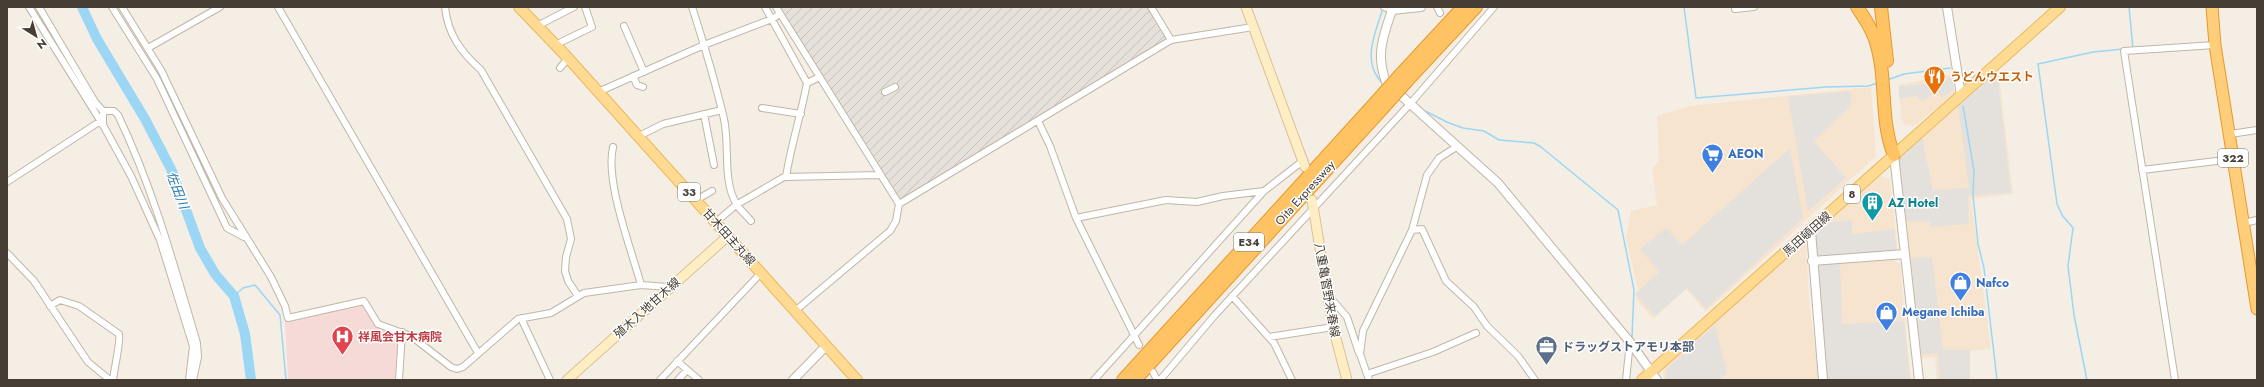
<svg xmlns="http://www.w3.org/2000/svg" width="2264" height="387" font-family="Jost,'Noto Sans JP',sans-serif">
  <defs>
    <pattern id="industrial-furrows" width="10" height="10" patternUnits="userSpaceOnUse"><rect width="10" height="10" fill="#e6e0da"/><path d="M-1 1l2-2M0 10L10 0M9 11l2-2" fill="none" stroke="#c7c1bc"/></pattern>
  </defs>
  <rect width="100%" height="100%" fill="#f4eee5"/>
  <path fill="#f7e4ce" d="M1998 68 2013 194 1971 199 1991 349 1969 351 1968 380H1937L1935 357 1919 359 1897 157Z
    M1951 75 1955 94 1914 126 1905 125 1902 121 1898 85Z
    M1871 87 1876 156 1706 312 1686 289 1653 319 1636 299 1638 290 1626 238 1631 211 1657 205 1652 168 1659 161 1657 116 1690 106Z
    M1877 175 1890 179 1898 252 1815 260 1812 231Z
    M1802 241 1806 243 1809 300 1819 380H1664L1663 369Z
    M1890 258 1900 264 1911 380H1824L1813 263Z"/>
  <path fill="url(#industrial-furrows)" d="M779 7H1147L1165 36V40L902 200 897 199Z"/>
  <path fill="#f5dad7" d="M362 304 377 327 398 334 395 380H288L285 322Z"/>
  <path fill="#e4e1dd" d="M1997 71 2011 193 1968 196 1969 224 1930 227V222L1904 221 1897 159 1922 137 1933 190 1969 188 1958 106Z
    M1952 77 1954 90 1941 98 1938 90 1922 102 1916 96 1899 99V86L1928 84Z
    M1850 91 1852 105 1814 141 1846 178 1808 211 1788 97Z
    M1790 148 1803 218 1706 309 1687 288 1655 316 1635 294 1659 272 1640 249 1666 228 1682 245Z
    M1851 220 1853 234 1894 229 1897 254 1816 259 1813 234 1826 223Z
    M1932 257 1943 350H1970V380H1939L1938 353 1921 355 1911 258Z
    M1840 262 1842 324 1904 321 1910 380H1826L1814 264Z
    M1715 325 1727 373 1719 380H1666V369Z"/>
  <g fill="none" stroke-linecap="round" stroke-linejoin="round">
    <path stroke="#9cd6f5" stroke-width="1.5" d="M1684 7 1696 98 1826 87 1868 86 1878 83
      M2129 7 2133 49
      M1382 11C1374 37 1361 63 1384 85
      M1887 80 1904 74 1950 68
      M1963 106 1974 171 1973 195 1978 244 1984 268 1997 380
      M1421 109 1449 123 1463 128 1484 131 1499 140 1534 143 1541 147 1618 210 1634 290 1632 337
      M234 296 243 288 255 285 280 315 286 380
      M2087 380 2074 315 2068 266 2073 228 2062 215 2057 204 2038 64 2093 52 2124 49"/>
    <path stroke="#9cd6f5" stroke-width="10" d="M82 7 97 39 145 119 171 169 200 248 215 274 234 296 245 334 251 380"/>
    <defs>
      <path id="minor" d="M29 7 103 125 131 176 160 240 193 346 189 380
        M39 7 95 102 103 111H114L118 115C153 188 174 265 197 343L198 357 193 380
        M112 7 157 79 227 228 244 237
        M122 7 161 70 222 198 271 277 285 306 288 318 364 301 378 324 411 336 451 367 457 369 463 367 518 319 551 313 584 293 641 285 669 287
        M278 7 478 353
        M445 7C448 35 461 52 481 70L567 219 571 239 566 257 565 271 568 281 578 296
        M692 7C704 44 715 81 724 119 730 145 722 182 737 205 741 211 747 216 751 221
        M765 7 807 83
        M776 7 899 204 896 221 890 231 795 311
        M1384 7 1392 10
        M1437 7 1440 13
        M1735 7V9L1754 7
        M537 26 574 7
        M624 26 644 72
        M1171 40 1253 27
        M555 45 592 27 585 7
        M148 48 220 7
        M560 68 568 58
        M633 76 637 85 643 87
        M598 92 704 45 772 19 780 14
        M885 92 895 87
        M762 108 801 114
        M704 114 714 165
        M1038 121 1050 146 1076 218 1139 345
        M103 125V111
        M2230 134 2257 130
        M637 137 663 124 722 110
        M613 147C605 182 631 248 641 285
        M2142 170 2233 159
        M786 177C791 145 801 115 807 83L820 77
        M7 182 99 122 103 125
        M696 200 712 191
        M899 204 1171 40 1151 7
        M1076 218 1166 200 1197 202 1223 196 1264 191
        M716 222 736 205 784 177 880 175
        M2243 223 2257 220
        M1412 230 1422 229 1446 281 1474 307 1487 326 1518 356 1535 380
        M7 253 34 281 88 362 110 380
        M1328 295 1347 317 1359 353
        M1232 296 1274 343 1292 380
        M50 306 60 300 79 306 119 334C121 339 114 371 113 380
        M521 318 550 380
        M1269 337 1333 327
        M677 361 699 380
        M1153 372 1157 380
        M1367 374 1433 352 1476 333
        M399 380 402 332
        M660 380 761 273
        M678 380 687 370
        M1094 380 1264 191 1304 160
        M1160 380 1215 315 1410 104 1494 7
        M1369 380 1360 354 1363 331 1412 230 1427 175 1439 158 1458 146
        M1626 380 1630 342
        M2175 380 2124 51 2215 45"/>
      <path id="tertiary" d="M1393 7C1384 35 1375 53 1386 82L1498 183 1630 342 1657 380
        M1947 7 1961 95
        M1392 10 1421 7
        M1894 155 1919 380
        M1811 231 1823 380
        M1812 261 1905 254
        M793 380 826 346"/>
      <path id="secondary" d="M1246 7 1305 167
        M1312 200 1333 327 1347 380
        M567 380 728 236"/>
      <path id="primary" d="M519 7 568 58 857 380
        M1642 380 2060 7"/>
      <path id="trunk" d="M2212 7 2215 45 2257 309"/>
      <path id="motorway" d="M1857 7C1864 17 1871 28 1875 39 1888 77 1879 119 1894 155
        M1881 7 1887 61
        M1401 74 1463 7
        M1407 81 1476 7
        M1123 380 1375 103
        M1135 380 1382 109"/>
    </defs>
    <use href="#minor" stroke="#c0b6a7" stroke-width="8"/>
    <use href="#tertiary" stroke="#c0b6a7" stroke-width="10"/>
    <use href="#secondary" stroke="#dac393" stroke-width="11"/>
    <use href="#primary" stroke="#ecb85b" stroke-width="12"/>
    <use href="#trunk" stroke="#e8982b" stroke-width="13"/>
    <use href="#motorway" stroke="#e8982b" stroke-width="14"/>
    <use href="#minor" stroke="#fff" stroke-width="6"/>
    <use href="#tertiary" stroke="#fff" stroke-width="8"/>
    <use href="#secondary" stroke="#ffedc3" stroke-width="9"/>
    <use href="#primary" stroke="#ffda92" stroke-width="10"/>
    <use href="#trunk" stroke="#ffce7b" stroke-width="11"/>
    <use href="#motorway" stroke="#ffc364" stroke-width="12"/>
    <defs>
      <path id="motorway-bridge" d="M1375 103 1401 74
        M1382 109 1407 81"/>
    </defs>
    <use href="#motorway-bridge" stroke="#e8982b" stroke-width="14" stroke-linecap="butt"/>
    <use href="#motorway-bridge" stroke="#ffc364" stroke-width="12"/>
  </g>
  <defs>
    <symbol id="restaurant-pin" viewBox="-11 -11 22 30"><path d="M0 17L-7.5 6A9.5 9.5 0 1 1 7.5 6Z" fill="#e8710a" stroke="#fff"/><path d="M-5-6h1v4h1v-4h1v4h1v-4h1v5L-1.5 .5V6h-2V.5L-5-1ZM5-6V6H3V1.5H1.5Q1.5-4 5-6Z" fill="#fff"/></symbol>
    <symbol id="supermarket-pin" viewBox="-11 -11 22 30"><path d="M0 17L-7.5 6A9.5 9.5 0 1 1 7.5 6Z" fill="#3f7fe0" stroke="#fff"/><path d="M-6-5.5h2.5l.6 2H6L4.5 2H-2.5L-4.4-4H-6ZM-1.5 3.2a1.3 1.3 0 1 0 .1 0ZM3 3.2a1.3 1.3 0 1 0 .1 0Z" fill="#fff"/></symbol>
    <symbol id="building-pin" viewBox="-11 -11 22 30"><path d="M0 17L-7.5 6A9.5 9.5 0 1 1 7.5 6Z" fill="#0f9aa8" stroke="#fff"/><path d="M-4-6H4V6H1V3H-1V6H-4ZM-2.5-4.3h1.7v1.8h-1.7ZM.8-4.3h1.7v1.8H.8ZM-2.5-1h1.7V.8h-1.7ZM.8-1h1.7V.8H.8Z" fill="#fff"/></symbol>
    <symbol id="shop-pin" viewBox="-11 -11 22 30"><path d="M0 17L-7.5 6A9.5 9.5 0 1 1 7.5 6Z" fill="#3f7fe0" stroke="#fff"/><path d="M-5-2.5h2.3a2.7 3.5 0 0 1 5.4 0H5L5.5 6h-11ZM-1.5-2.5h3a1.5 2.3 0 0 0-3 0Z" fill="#fff"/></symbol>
    <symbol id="hospital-pin" viewBox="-11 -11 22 30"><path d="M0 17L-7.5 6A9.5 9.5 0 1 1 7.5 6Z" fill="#e0444e" stroke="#fff"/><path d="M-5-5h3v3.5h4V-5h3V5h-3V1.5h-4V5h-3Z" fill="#fff"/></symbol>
    <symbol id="office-pin" viewBox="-11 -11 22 30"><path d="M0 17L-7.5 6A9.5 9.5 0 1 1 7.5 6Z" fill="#5c6f8a" stroke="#fff"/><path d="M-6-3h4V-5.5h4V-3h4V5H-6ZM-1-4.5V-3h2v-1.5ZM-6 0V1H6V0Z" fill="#fff"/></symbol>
  </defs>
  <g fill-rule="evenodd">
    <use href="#restaurant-pin" x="1922" y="64" width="25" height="34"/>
    <use href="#supermarket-pin" x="1700" y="142" width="25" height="34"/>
    <use href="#building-pin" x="1860" y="190" width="25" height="34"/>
    <use href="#shop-pin" x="1948" y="270" width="25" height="34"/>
    <use href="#shop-pin" x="1874" y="300" width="25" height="34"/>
    <use href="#hospital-pin" x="330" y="324" width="25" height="34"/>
    <use href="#office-pin" x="1534" y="334" width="25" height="34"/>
  </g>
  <g text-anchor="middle" stroke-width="3" stroke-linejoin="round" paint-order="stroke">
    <g fill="#fff" stroke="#7e7871" stroke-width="1">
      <rect x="2218" y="149" width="30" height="18" rx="3"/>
      <rect x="678" y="183" width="22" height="18" rx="3"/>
      <rect x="1844" y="185" width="16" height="18" rx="3"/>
      <rect x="1234" y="233" width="30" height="18" rx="3"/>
    </g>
    <g font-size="11" font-weight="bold" fill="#463e34">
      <text x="2233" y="162">322</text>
      <text x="689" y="196">33</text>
      <text x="1852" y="198">8</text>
      <text x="1249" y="246">E34</text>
    </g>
    <g font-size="12" font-weight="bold" fill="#c56008" stroke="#fff" text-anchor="start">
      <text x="1950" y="81">うどんウエスト</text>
    </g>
    <g font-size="12" font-weight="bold" fill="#366cbe" stroke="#fff" text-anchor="start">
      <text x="1728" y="158">AEON</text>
      <text x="1976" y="287">Nafco</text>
      <text x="1902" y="316">Megane Ichiba</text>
    </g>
    <g font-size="12" fill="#463e34" stroke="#fff">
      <text transform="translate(1305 193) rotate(-48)" y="4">Oita Expressway</text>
      <text transform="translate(1807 234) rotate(-42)" y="4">馬田頓田線</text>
      <text transform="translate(729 237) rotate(48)" y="4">甘木田主丸線</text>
      <text transform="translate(1327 290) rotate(80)" y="4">八重亀菅野来春線</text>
      <text transform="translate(647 308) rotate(-42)" y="4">殖木入地甘木線</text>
    </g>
    <g font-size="12" font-weight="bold" fill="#0d838f" stroke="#fff" text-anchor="start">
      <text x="1888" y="207">AZ Hotel</text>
    </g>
    <g font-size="12" font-weight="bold" fill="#be3a42" stroke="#fff" text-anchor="start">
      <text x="358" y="341">祥風会甘木病院</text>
    </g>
    <g font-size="12" font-weight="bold" fill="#4e5e75" stroke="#fff" text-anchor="start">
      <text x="1562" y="351">ドラッグストアモリ本部</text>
    </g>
    <g font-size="13" font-style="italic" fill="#257db1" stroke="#fff">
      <text transform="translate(178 190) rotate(69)" y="5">佐田川</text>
    </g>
  </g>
  <rect width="2264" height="387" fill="none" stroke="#463e34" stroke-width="16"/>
  <g transform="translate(36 36) rotate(143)" stroke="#ffffff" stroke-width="3" paint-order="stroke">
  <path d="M0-3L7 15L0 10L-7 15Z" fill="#463e34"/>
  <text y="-6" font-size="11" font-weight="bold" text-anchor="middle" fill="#463e34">N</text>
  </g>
</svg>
